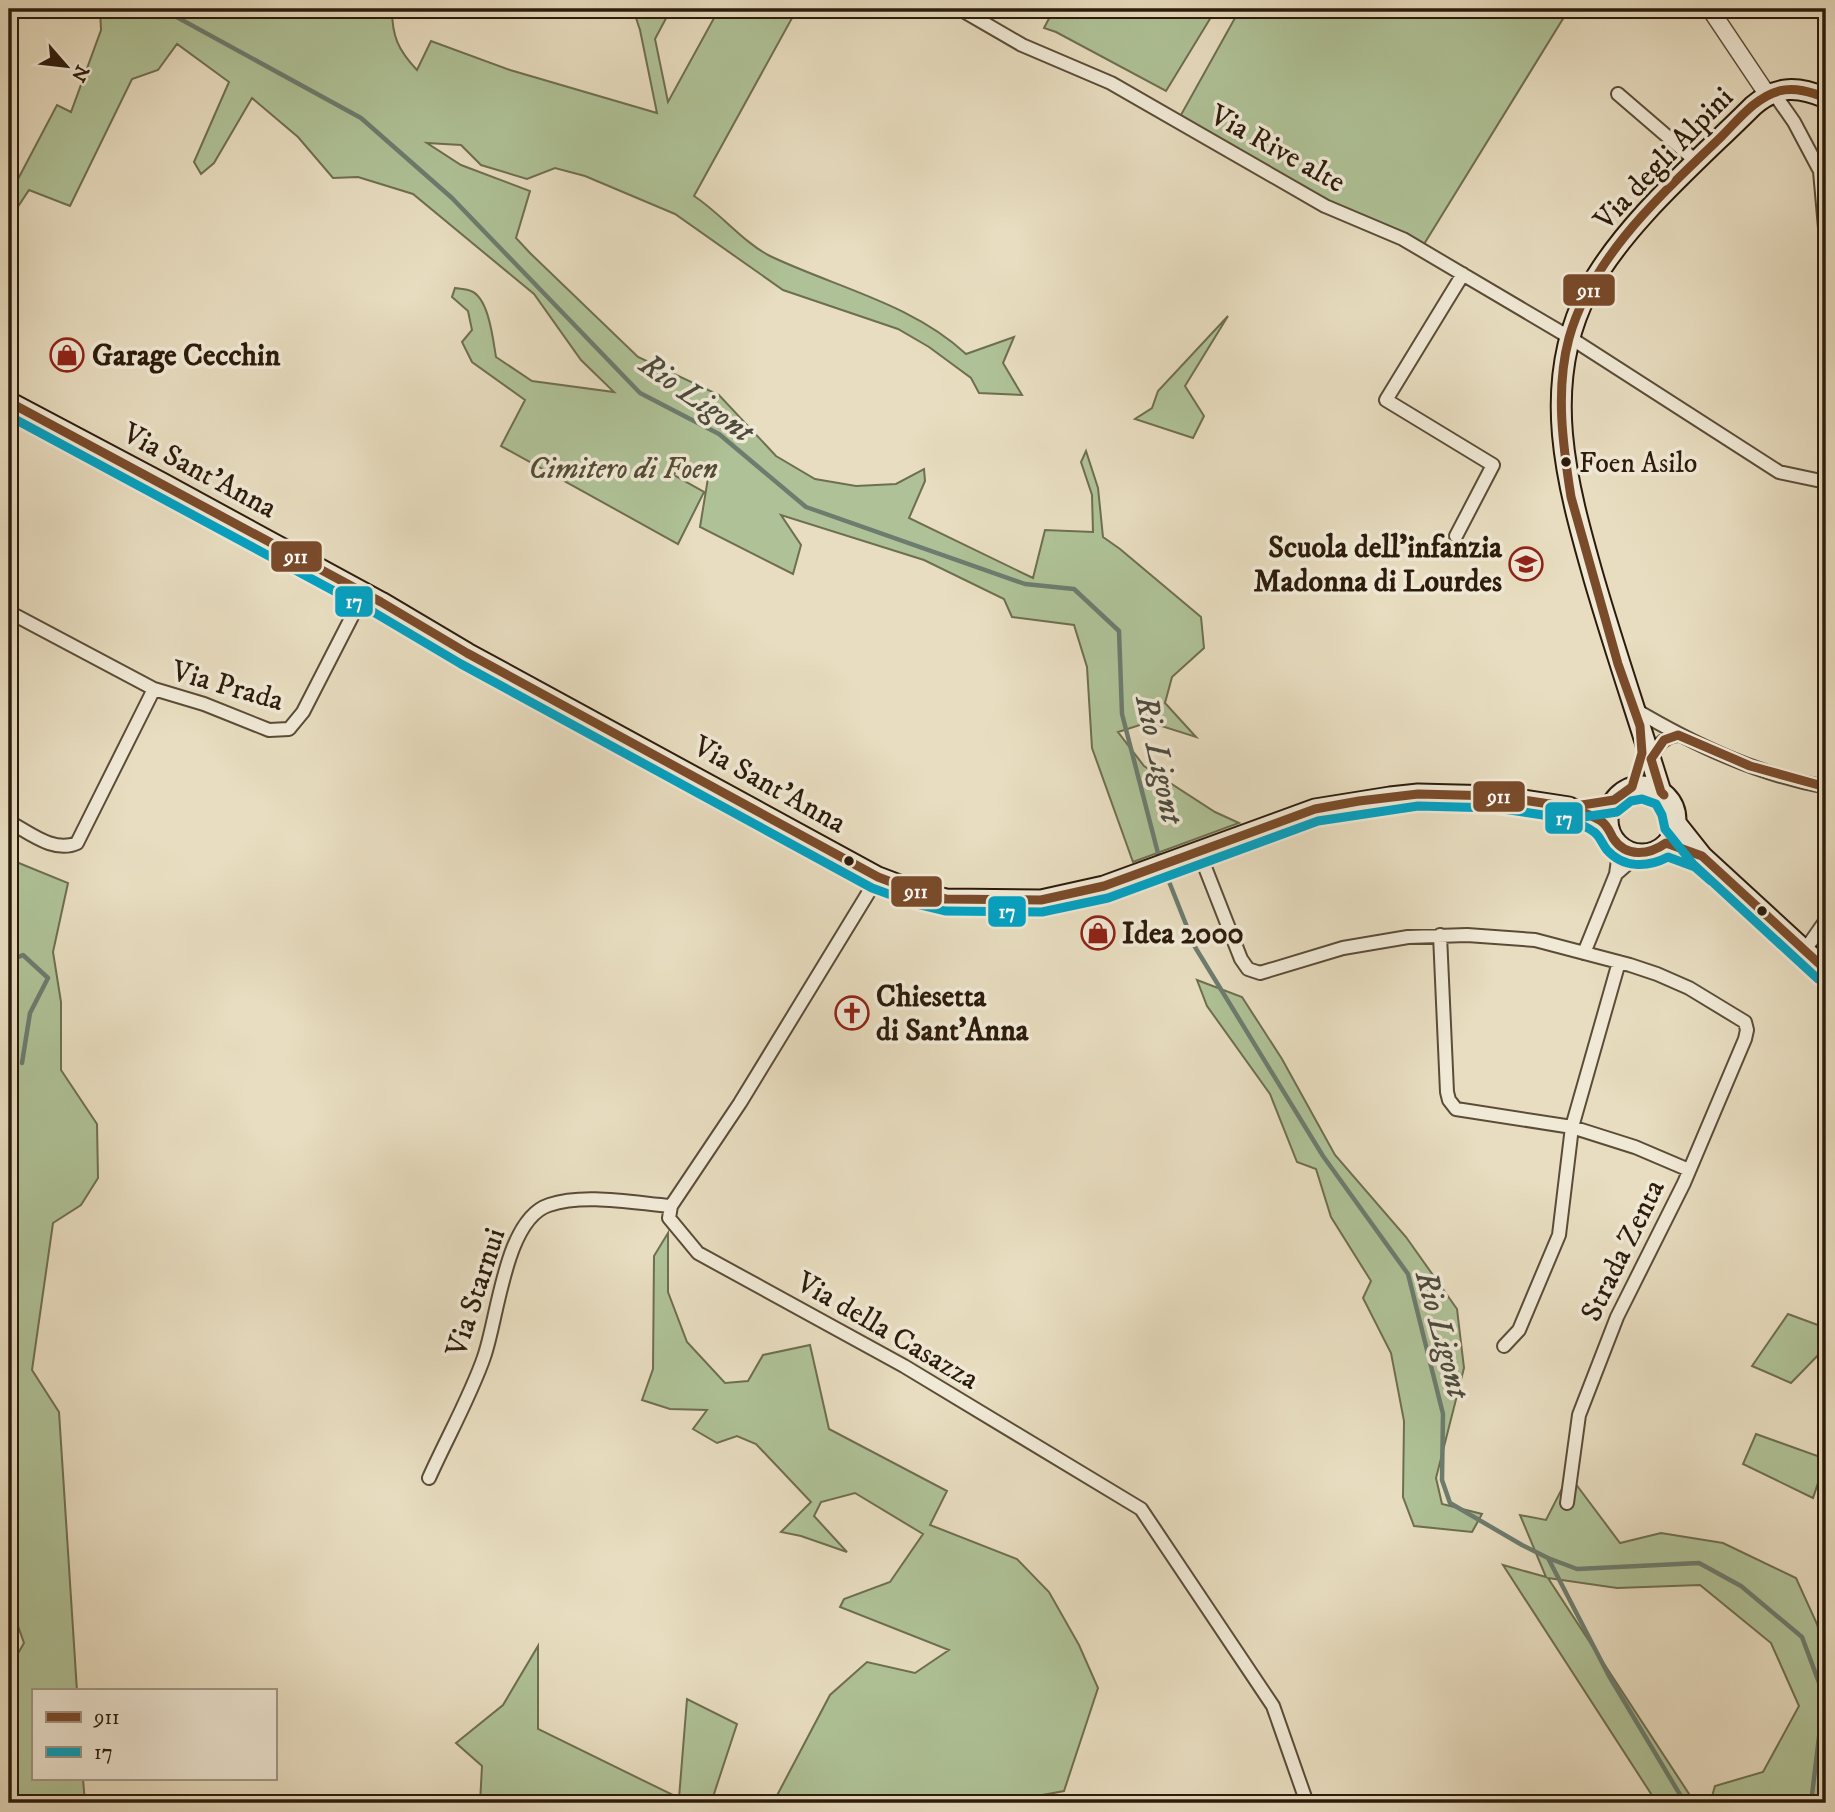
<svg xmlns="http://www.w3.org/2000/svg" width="1835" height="1812" font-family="'IM FELL DW Pica',serif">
  <rect width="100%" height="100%" fill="#e8ddc0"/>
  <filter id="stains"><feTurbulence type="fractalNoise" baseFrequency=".00286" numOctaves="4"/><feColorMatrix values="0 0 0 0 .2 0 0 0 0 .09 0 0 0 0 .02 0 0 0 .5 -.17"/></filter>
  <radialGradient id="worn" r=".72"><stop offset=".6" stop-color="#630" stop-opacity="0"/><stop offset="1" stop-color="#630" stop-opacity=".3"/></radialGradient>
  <path fill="#afc297" stroke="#6e6e51" stroke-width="2" d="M100 9H392C392 36 398 50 417 70L431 41 510 70 657 113 640 30 633 9H671L655 39 668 102 719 9H797L694 196C719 212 744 243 770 256 835 287 913 304 966 354L1014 337 1003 363 1022 395 979 393 971 378 929 347 898 329 783 290 675 214 585 176 555 168 527 179 481 165 461 145 427 143 461 165 530 191 516 238 530 253 638 357 719 395 776 456 815 479 856 486 896 484 924 469 925 481 909 518 1033 578 1045 530 1093 532 1092 495 1081 462 1086 451 1098 488 1103 537 1120 549 1201 617 1204 648 1172 677 1165 703 1196 737 1149 722 1118 732 1144 766 1215 812 1239 823 1133 862 1092 748 1087 667 1074 625 1012 617 1004 599 924 560 781 515 801 545 793 574 700 527 708 478 682 458 674 475 704 492 678 544 501 446 525 400 472 362 462 342 472 330 468 311 452 297 455 288C460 289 467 289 471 291 489 298 493 340 496 357L532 381 614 392 581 360 534 294 413 194 358 177 333 178 298 137 252 98 214 163 201 174 194 162 229 82 177 44 158 70 132 79 70 206 29 190 17 208 9 206V196L57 105 71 112 101 30Z
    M1054 9H1216L1166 91 1056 32 1044 28Z
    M1240 9H1569L1421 249 1325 206 1177 122Z
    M1228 316 1185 386 1204 416 1193 438 1135 419 1152 408 1158 391Z
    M9 859 68 883 53 952 61 1002V1070L97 1124 98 1178 81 1205 53 1223 32 1370 59 1412 77 1691H33V1779H83L85 1803H9V1669L24 1643 9 1601Z
    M1197 980 1242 997 1282 1059 1335 1155 1406 1237 1457 1309 1464 1368 1436 1478 1442 1504 1482 1514 1472 1532 1414 1526 1403 1497 1404 1421 1391 1353 1363 1298 1371 1281 1331 1217 1316 1169 1297 1162 1270 1094 1207 1006Z
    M668 1233V1292L687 1342 725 1383 748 1381 763 1355 810 1345 829 1429 947 1491 930 1525 1017 1559 1049 1592 1079 1645 1098 1688 1064 1791 999 1803H773L830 1695 867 1662 915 1673 949 1650 840 1607 844 1599 890 1582 923 1534 855 1493 821 1502 814 1516 847 1552 801 1536 781 1532 811 1502 756 1444 737 1436 717 1443 693 1429 707 1410 670 1409 642 1400 653 1369 654 1256Z
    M1788 1314 1826 1328V1347L1791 1383 1752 1366Z
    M1756 1434 1826 1459 1813 1498 1743 1464Z
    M1569 1475 1620 1543 1661 1533 1723 1543 1796 1578 1817 1624 1826 1657V1741L1817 1803H1710L1715 1786 1763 1772 1799 1706 1771 1643 1700 1585 1617 1588 1548 1578 1693 1800 1691 1803H1657L1503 1565 1546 1577 1520 1515 1546 1520Z
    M538 1646V1729L679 1798 687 1699 737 1724 711 1803H480L482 1766 456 1743 503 1705Z"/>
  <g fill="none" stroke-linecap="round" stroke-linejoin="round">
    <path stroke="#6c7c6f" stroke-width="4.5" d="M162 9 361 118 452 198 640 393 719 434 806 507 1025 584 1074 589 1119 631 1122 714 1160 861
      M1164 869 1195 947 1323 1156 1408 1274 1443 1414 1442 1480 1450 1503 1522 1545 1548 1558 1577 1569 1699 1563 1741 1586 1802 1637 1824 1696 1811 1803
      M9 961 23 955 48 978 30 1013 22 1063
      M1548 1558 1609 1676 1685 1803"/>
    <defs>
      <path id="minor" d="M960 9 1022 45 1111 83 1325 206 1403 239 1569 337 1779 472 1826 482
        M1773 92 1794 122 1820 171 1826 239
        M1618 94 1697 162
        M1456 536 1493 465 1386 400 1463 274
        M9 612 154 689 204 704 269 730 289 729 303 712 364 593
        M1634 709C1695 745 1756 774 1826 787
        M1651 759C1657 747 1663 736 1678 735
        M13 824C31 834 55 853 77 843L154 689
        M1199 852 1241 959 1248 969 1260 973 1343 948 1408 937 1467 935 1535 940 1630 965 1657 974 1689 988 1745 1022 1747 1030 1745 1039 1684 1183 1617 1317 1579 1415 1567 1503
        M1616 874 1639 854
        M878 877 740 1103 671 1206 669 1218 698 1253 904 1366 1141 1509 1273 1706 1307 1803
        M1440 935 1447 1092 1449 1100 1456 1109 1572 1127 1635 1147 1689 1170
        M1805 950 1826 920
        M1584 953 1616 874 1620 846
        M1504 1346 1519 1330 1559 1235 1572 1127 1619 962
        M429 1478C446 1440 471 1395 484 1357 498 1318 505 1219 549 1205 584 1193 634 1203 671 1206"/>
      <path id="tertiary" d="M1710 9 1767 94"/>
      <path id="secondary" d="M9 402 162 483 381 602 467 653 878 877 920 893 946 899 1041 900 1104 886 1315 809 1390 797 1418 794 1497 796 1569 807 1608 826
        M1608 820a34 34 0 1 1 68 0a34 34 0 1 1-68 0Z
        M1661 792C1639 721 1615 651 1594 579 1567 484 1539 385 1588 291 1623 224 1700 159 1753 106 1777 85 1798 86 1826 98
        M1675 822 1702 856 1826 970"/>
    </defs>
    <use href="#minor" stroke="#5b4c38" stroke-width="16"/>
    <use href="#tertiary" stroke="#5b4c38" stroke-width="19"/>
    <use href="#secondary" stroke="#2c1b0b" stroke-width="23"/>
    <use href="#minor" stroke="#f0e9d6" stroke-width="12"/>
    <use href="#tertiary" stroke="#f0e9d6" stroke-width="16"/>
    <use href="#secondary" stroke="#f0e9d6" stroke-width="19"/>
    <defs>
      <path id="bus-1" d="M9 402 381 602 467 653 878 877 920 893 946 899 1041 900 1104 886 1315 809 1359 801 1418 794 1497 796 1569 807 1614 800 1632 787 1642 753 1640 726 1618 664 1571 497C1563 446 1555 390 1569 338 1592 256 1662 194 1721 137 1738 120 1756 97 1779 91 1795 87 1811 92 1826 98
        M1664 795 1661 792 1651 759 1664 740 1678 735 1750 766 1826 787
        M1549 804C1567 807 1585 811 1601 821 1608 826 1609 831 1613 838 1626 858 1649 855 1666 843L1702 856 1826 970"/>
      <path id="bus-2" d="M9 416 375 613 461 664 872 888 916 904 945 911 1042 912 1108 898 1318 821 1418 806 1496 808 1570 819 1617 812 1631 801 1642 799 1656 804 1662 815 1665 829 1693 864 1818 979
        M1547 816C1563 819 1581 822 1594 832 1600 836 1602 844 1607 850 1623 868 1647 868 1668 857L1695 867 1711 881"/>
    </defs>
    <use href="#bus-1" stroke="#f0e9d6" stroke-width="14"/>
    <use href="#bus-2" stroke="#f0e9d6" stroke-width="14"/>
    <use href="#bus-1" stroke="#7a4b2a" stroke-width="9"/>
    <use href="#bus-2" stroke="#02a2c4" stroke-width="9"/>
  </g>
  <defs>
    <symbol id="shop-ring" viewBox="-11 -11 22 22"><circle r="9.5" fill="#f0e9d6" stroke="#8f2418" stroke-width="1.5"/><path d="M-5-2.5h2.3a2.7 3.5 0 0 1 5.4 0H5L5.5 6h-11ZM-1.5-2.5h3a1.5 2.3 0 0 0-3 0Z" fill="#8f2418"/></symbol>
    <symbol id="school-ring" viewBox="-11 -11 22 22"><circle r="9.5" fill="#f0e9d6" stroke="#8f2418" stroke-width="1.5"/><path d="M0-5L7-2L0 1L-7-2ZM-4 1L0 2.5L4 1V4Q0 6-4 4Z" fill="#8f2418"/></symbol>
    <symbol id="church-ring" viewBox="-11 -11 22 22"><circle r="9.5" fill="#f0e9d6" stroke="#8f2418" stroke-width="1.5"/><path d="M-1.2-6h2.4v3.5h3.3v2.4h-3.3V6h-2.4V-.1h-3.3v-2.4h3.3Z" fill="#8f2418"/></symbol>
  </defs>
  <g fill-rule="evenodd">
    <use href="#shop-ring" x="48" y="336" width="38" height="38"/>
    <use href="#school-ring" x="1507" y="545" width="38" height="38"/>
    <use href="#shop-ring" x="1079" y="914" width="38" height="38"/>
    <use href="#church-ring" x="833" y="994" width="38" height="38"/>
  </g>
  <g fill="#2c1b0b" stroke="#f0e9d6" stroke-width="2.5">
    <circle cx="1566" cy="462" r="6"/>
    <circle cx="849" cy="861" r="6"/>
    <circle cx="1762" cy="911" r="6"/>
  </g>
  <g text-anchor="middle" stroke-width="7" stroke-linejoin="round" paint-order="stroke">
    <g font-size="28" fill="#2c1b0b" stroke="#f0e9d6" text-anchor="start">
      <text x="1579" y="472">Foen Asilo</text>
    </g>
    <g font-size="30" fill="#2c1b0b" stroke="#f0e9d6">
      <text transform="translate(1278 148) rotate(29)" y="10">Via Rive alte</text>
      <text transform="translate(1663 158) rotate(-46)" y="10">Via degli Alpini</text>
      <text transform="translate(200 470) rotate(28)" y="10">Via Sant'Anna</text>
      <text transform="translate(228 685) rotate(16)" y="10">Via Prada</text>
      <text transform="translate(770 784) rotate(29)" y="10">Via Sant'Anna</text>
      <text transform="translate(1622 1250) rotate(-64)" y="10">Strada Zenta</text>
      <text transform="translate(475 1292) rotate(-72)" y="10">Via Starnui</text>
      <text transform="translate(888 1330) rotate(30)" y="10">Via della Casazza</text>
    </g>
    <g font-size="30" font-weight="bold" fill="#2c1b0b" stroke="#f0e9d6" text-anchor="start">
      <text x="92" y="365">Garage Cecchin</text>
      <text x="1502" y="557" text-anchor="end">Scuola dell'infanzia<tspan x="1502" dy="34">Madonna di Lourdes</tspan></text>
      <text x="1122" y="943">Idea 2000</text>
      <text x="876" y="1006">Chiesetta<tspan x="876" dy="34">di Sant'Anna</tspan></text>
    </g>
    <g font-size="30" font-style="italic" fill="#534d35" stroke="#f0e9d6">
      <text x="623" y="478">Cimitero di Foen</text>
    </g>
    <g font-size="32" font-style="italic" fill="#4c4b3d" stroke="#f0e9d6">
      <text transform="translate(697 397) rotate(35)" y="11">Rio Ligont</text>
      <text transform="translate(1160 759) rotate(78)" y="11">Rio Ligont</text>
      <text transform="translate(1443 1334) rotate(75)" y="11">Rio Ligont</text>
    </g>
  </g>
  <g stroke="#f0e9d6" stroke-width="2.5">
    <rect x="1562" y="273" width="54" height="34" rx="7" fill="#7a4b2a"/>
    <rect x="270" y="540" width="53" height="33" rx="7" fill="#7a4b2a"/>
    <rect x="334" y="585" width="40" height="33" rx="7" fill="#02a2c4"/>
    <rect x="1472" y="780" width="54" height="33" rx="7" fill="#7a4b2a"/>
    <rect x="1544" y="801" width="40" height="34" rx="7" fill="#02a2c4"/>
    <rect x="890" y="875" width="53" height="33" rx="7" fill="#7a4b2a"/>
    <rect x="987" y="895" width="40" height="33" rx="7" fill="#02a2c4"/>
  </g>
  <g font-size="19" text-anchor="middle" font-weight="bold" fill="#fff">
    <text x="1589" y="297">911</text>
    <text x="296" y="563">911</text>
    <text x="354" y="608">17</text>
    <text x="1499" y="803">911</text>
    <text x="1564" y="825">17</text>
    <text x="916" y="898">911</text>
    <text x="1007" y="918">17</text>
  </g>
  <rect width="1835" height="1812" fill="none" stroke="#e8ddc0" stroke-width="35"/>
  <rect x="10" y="10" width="1814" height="1791" fill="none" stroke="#2c1b0b" stroke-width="3.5"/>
  <rect x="18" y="18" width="1800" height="1777" fill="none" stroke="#2c1b0b" stroke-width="2"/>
  <rect x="32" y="1689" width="245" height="91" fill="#f0e9d6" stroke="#a29785" stroke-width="2"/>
  <rect x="46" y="1712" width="35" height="10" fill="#7a4b2a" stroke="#a29785" stroke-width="2"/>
  <text x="94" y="1724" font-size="21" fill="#2c1b0b">911</text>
  <rect x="46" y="1747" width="35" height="10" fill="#02a2c4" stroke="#a29785" stroke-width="2"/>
  <text x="94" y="1759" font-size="21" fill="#2c1b0b">17</text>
  <g transform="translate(66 66) rotate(118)" stroke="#f0e9d6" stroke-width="5" paint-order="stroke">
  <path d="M0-5L12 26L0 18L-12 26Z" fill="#2c1b0b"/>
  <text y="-10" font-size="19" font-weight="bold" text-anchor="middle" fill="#2c1b0b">N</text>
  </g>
  <rect width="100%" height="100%" filter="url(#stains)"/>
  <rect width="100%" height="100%" fill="url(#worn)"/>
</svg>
